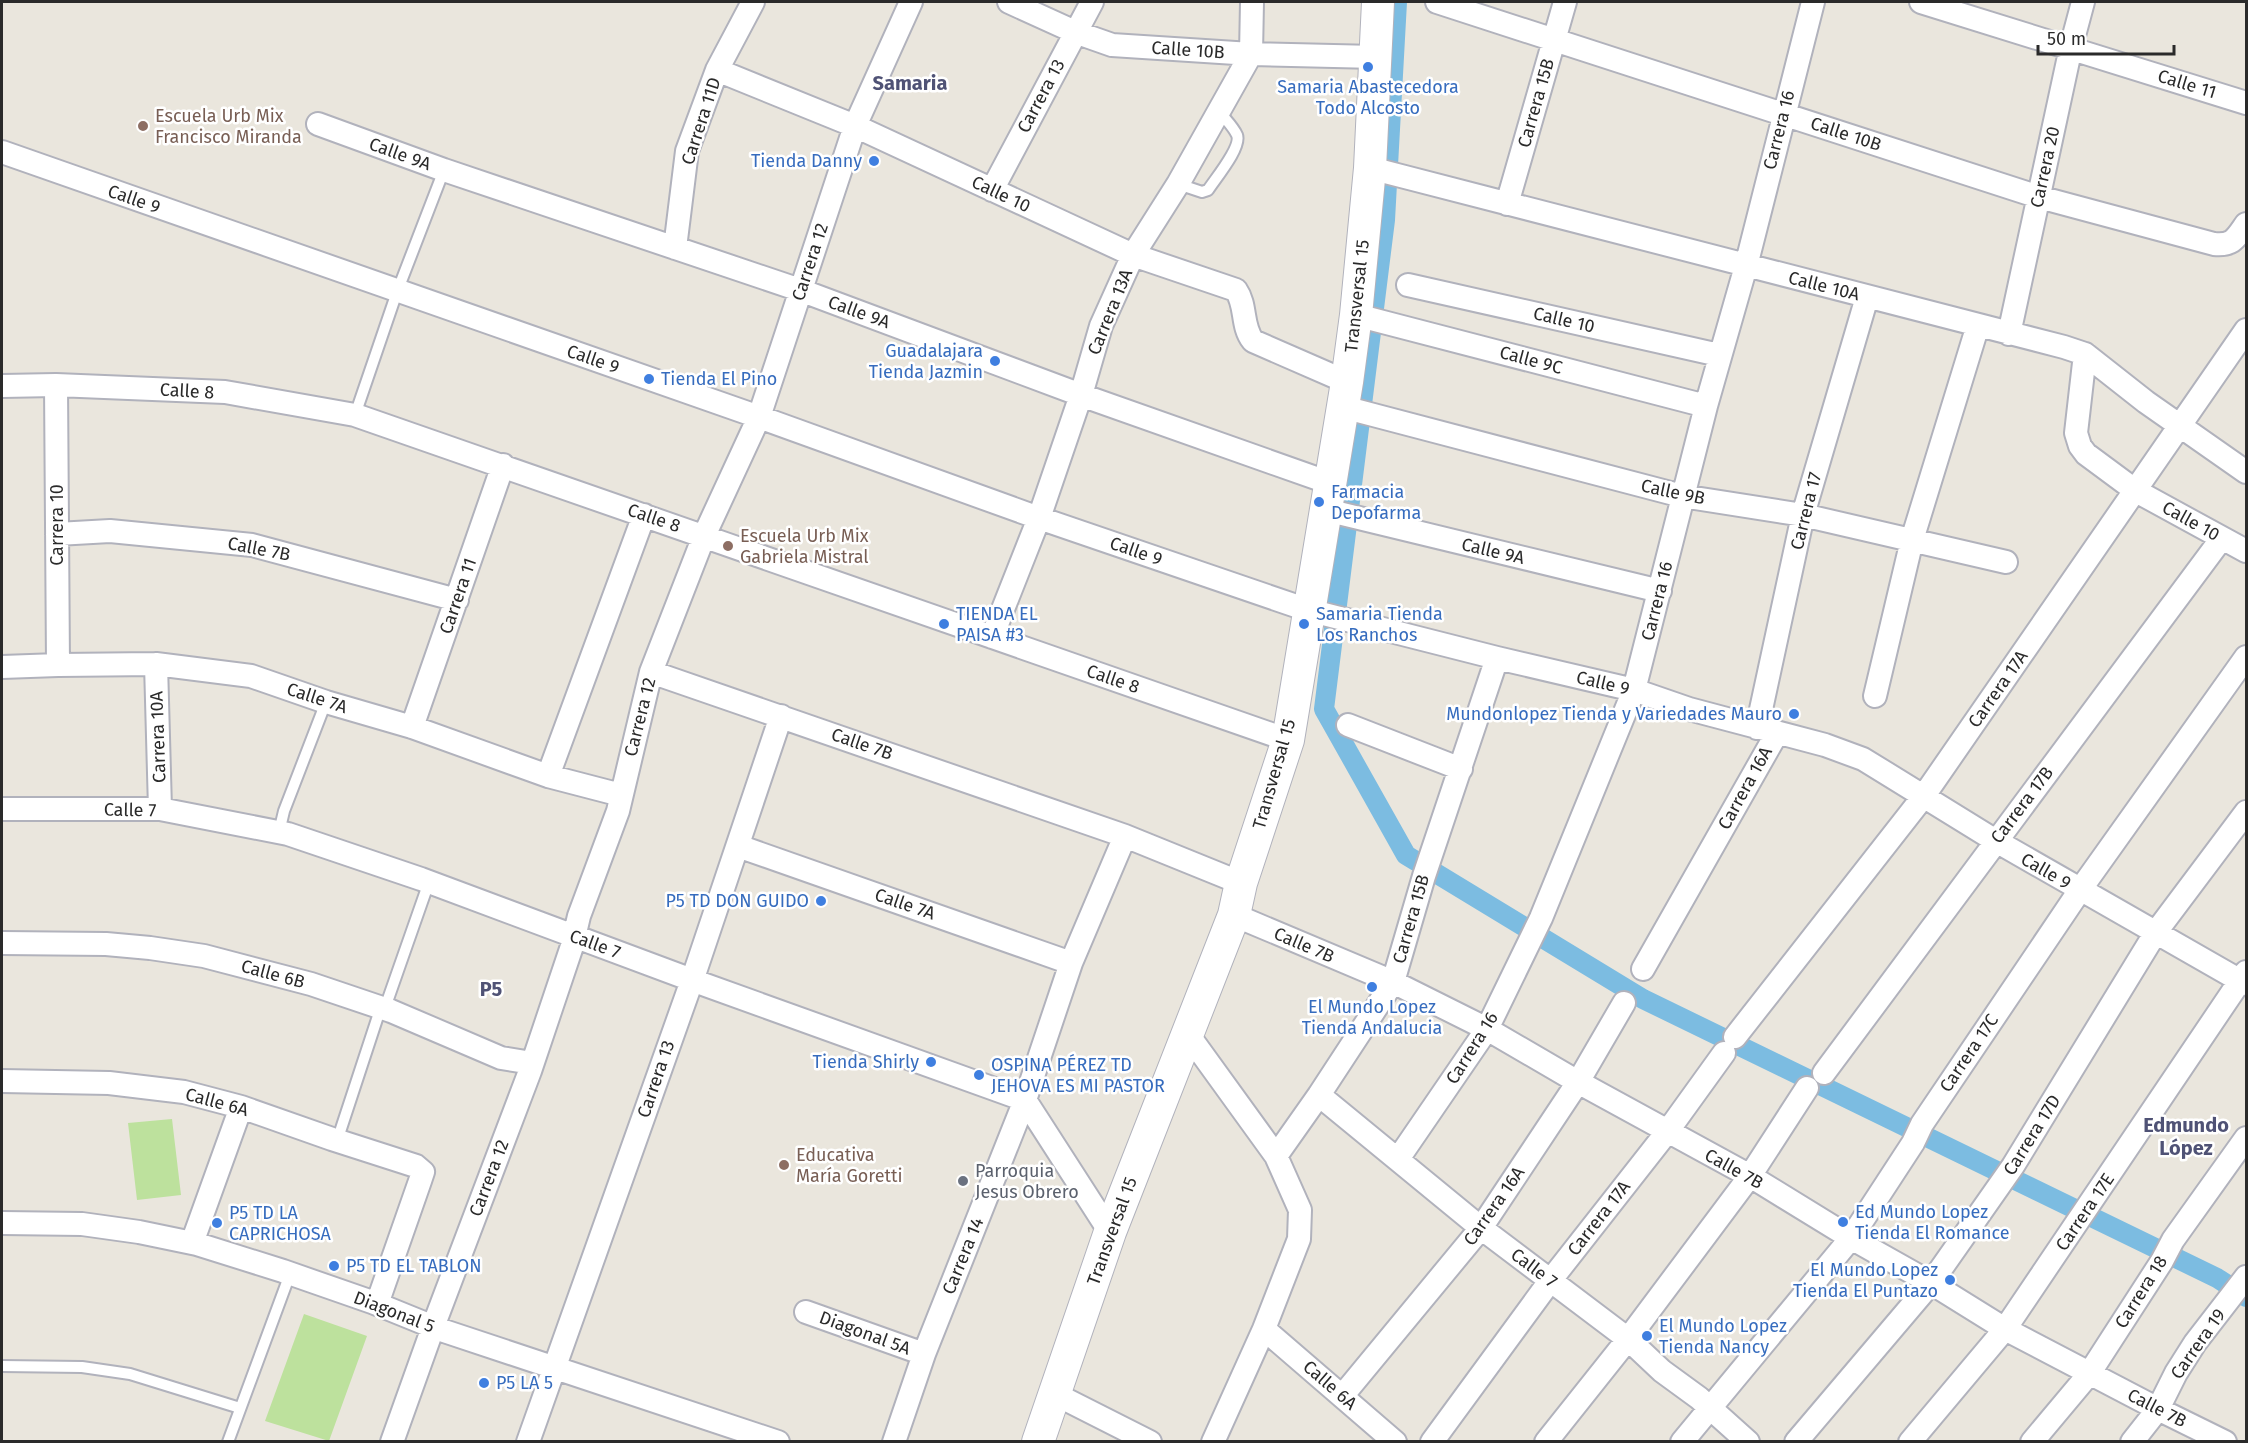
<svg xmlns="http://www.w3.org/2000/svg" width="2248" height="1443" font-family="'Fira Sans',sans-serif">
  <rect width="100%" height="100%" fill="#eae6dd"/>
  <path fill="#bde19d" d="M172 1119 181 1195 137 1200 128 1123Z
    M304 1314 367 1336 329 1441 265 1421Z"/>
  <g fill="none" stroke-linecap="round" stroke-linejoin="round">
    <path stroke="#7cbce1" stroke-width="20" d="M1397 2 1385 220 1324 709 1406 855 1643 999 2217 1278 2246 1297"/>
    <defs>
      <path id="lane" d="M1178 184 1202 192 1208 190C1215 179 1242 147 1237 135 1233 126 1224 118 1219 111
        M355 415 397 292 444 170
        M279 832 284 811 326 702
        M337 1141 378 1016 387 1002 429 882
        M2 1366 82 1367 130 1374 240 1408
        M228 1442 290 1274"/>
      <path id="street" d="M1009 2 1075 32 1112 45 1251 54 1376 57
        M1437 2 2039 197 2214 244C2233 246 2236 238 2246 224
        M1921 2 2246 103
        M717 70 855 126 1133 255 1236 290C1247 306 1241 326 1253 341L1347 382
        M318 124 444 170 800 290 1081 395 1330 483
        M2 152 759 417 1039 518 1308 610 1497 658 1634 690 1689 709 1825 745 1863 759 1996 841 2246 984
        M1370 168 2064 347 2085 354 2146 402 2246 472
        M992 190 1092 2
        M1507 204 1565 2
        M675 248 687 151 717 70 753 2
        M1408 285 1719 355
        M1356 315 1706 406
        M2009 334 2071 47 2083 2
        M2085 354 2076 433 2080 446 2086 454 2136 491 2246 551
        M56 385 58 665
        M2 386 56 385 225 392 355 415 1288 740
        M1343 407 1682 496 1803 515 2006 562
        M1326 510 1660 591
        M57 534 110 531 252 545 457 600
        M992 637 1039 518 1081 395 1101 326 1133 255 1178 184 1251 54 1252 2
        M156 664 160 809
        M2 667 58 665 156 664 251 676 326 702 412 727 548 776 621 795
        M651 672 1125 836 1241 883
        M1875 696 1912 540 1978 325
        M1348 725 1461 769
        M412 727 503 465
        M1757 728 1803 515 1867 297
        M548 776 644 515
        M2 809H160L288 834 421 879 700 983 1025 1100 1110 1232
        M738 846 1071 963
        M1234 915 1393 982 1487 1029 1578 1082 1750 1176 1851 1238 1931 1283 2005 1329 2158 1409 2225 1442
        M2 943 106 944 150 948 204 956 311 984 391 1011 501 1058 532 1063
        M1643 969 1777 733
        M1187 1033 1276 1156 1300 1210 1299 1239 1264 1329 1213 1442
        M1735 1037 1923 797 2246 330
        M1824 1073 2222 538
        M2 1081 109 1083 184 1092 241 1107 332 1139 416 1166 423 1172 420 1181 377 1304
        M1319 1095 1481 1228 1628 1339 1662 1371 1699 1398 1748 1442
        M1276 1156 1319 1095 1393 982 1424 876 1497 658
        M1398 1159 1487 1029 1541 918 1634 690 1706 406 1746 266 1813 2
        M2 1223 82 1224 139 1232 197 1244 283 1271 372 1302 441 1330 778 1442
        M192 1243 241 1107
        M806 1312 924 1354
        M1264 1329 1395 1442
        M1055 1394 1150 1442
        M1343 1395 1481 1228 1578 1082 1624 1003
        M392 1442 436 1319 530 1071 572 946 579 916 618 811 651 672 704 536 759 417 855 126 911 2
        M528 1442 695 972 781 716
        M894 1442 924 1354 1025 1100 1071 963 1125 836
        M1432 1442 1550 1281 1667 1132 1724 1053
        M1546 1442 1628 1339 1750 1176 1807 1088
        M1682 1442 1851 1238 1913 1143 1922 1124 2080 890 2246 657
        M1796 1442 1931 1283 2013 1166 2156 932 2246 812
        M1910 1442 2005 1329 2246 972
        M2032 1442 2089 1374 2162 1261 2173 1240 2246 1138
        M2132 1442 2158 1409 2176 1373 2195 1343 2246 1277"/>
      <path id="secondary" d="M1038 1442 1110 1232 1234 915 1241 883 1288 740 1347 382 1356 315 1370 168 1378 2"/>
    </defs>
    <use href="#lane" stroke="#b1b2bc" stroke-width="14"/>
    <use href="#street" stroke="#b1b2bc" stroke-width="26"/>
    <use href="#secondary" stroke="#b1b2bc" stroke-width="34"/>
    <use href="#lane" stroke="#fff" stroke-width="10"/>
    <use href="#street" stroke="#fff" stroke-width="22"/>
    <use href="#secondary" stroke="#fff" stroke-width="32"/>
  </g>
  <g fill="#3f7fe0" stroke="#fff" stroke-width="2">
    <circle cx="1368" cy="67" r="6"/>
    <circle cx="874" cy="161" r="6"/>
    <circle cx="995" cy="361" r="6"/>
    <circle cx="649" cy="379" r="6"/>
    <circle cx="1319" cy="502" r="6"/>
    <circle cx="944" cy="624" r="6"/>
    <circle cx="1304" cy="624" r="6"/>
    <circle cx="1794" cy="714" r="6"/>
    <circle cx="821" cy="901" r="6"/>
    <circle cx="1372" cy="987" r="6"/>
    <circle cx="931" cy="1062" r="6"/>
    <circle cx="979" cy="1075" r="6"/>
    <circle cx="1843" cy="1222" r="6"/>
    <circle cx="217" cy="1223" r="6"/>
    <circle cx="334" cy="1266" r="6"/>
    <circle cx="1950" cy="1280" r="6"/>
    <circle cx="1647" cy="1336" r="6"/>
    <circle cx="484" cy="1383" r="6"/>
  </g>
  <g fill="#8d6e63" stroke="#fff" stroke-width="2">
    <circle cx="143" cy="126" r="6"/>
    <circle cx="728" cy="546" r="6"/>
    <circle cx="784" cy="1165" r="6"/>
  </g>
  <circle fill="#6b7280" stroke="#fff" stroke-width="2" cx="963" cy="1181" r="6"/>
  <g text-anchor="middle" stroke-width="5" stroke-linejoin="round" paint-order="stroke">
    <g font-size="18" fill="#2a2a2a" stroke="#fff">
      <text transform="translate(1188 50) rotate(4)" y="6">Calle 10B</text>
      <text transform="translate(2187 84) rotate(17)" y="6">Calle 11</text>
      <text transform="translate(1041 96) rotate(-62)" y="6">Carrera 13</text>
      <text transform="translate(1536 103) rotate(-74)" y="6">Carrera 15B</text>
      <text transform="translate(701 121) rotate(-72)" y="6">Carrera 11D</text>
      <text transform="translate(1779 130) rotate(-76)" y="6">Carrera 16</text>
      <text transform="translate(1846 134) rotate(18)" y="6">Calle 10B</text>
      <text transform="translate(400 154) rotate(20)" y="6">Calle 9A</text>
      <text transform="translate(2045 167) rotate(-78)" y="6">Carrera 20</text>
      <text transform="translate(1001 194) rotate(25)" y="6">Calle 10</text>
      <text transform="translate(134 199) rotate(19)" y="6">Calle 9</text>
      <text transform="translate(810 262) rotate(-72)" y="6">Carrera 12</text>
      <text transform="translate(1824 286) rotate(14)" y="6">Calle 10A</text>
      <text transform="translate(1357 296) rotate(-84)" y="6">Transversal 15</text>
      <text transform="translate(859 312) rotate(20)" y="6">Calle 9A</text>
      <text transform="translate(1110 312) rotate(-68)" y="6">Carrera 13A</text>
      <text transform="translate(1564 320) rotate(13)" y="6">Calle 10</text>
      <text transform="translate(593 359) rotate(19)" y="6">Calle 9</text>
      <text transform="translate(1531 360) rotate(15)" y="6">Calle 9C</text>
      <text transform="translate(187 391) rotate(3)" y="6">Calle 8</text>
      <text transform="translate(1673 492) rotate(12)" y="6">Calle 9B</text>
      <text transform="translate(1806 511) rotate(-76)" y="6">Carrera 17</text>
      <text transform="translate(654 518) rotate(19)" y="6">Calle 8</text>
      <text transform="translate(2191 521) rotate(29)" y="6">Calle 10</text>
      <text transform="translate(57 525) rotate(-90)" y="6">Carrera 10</text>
      <text transform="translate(259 549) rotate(11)" y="6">Calle 7B</text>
      <text transform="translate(1136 551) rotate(19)" y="6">Calle 9</text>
      <text transform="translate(1493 551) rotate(13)" y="6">Calle 9A</text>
      <text transform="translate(458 596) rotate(-71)" y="6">Carrera 11</text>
      <text transform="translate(1657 601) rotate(-76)" y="6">Carrera 16</text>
      <text transform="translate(1113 679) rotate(19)" y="6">Calle 8</text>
      <text transform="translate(1603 683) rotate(13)" y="6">Calle 9</text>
      <text transform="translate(1998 689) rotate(-55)" y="6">Carrera 17A</text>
      <text transform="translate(317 698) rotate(18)" y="6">Calle 7A</text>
      <text transform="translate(640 717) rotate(-76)" y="6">Carrera 12</text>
      <text transform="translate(158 737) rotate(-92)" y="6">Carrera 10A</text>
      <text transform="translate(862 744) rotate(19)" y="6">Calle 7B</text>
      <text transform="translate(1274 774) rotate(-74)" y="6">Transversal 15</text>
      <text transform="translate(1745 788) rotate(-61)" y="6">Carrera 16A</text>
      <text transform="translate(2022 805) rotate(-53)" y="6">Carrera 17B</text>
      <text transform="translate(130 810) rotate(1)" y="6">Calle 7</text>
      <text transform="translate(2046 871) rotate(30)" y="6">Calle 9</text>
      <text transform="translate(905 904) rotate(19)" y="6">Calle 7A</text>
      <text transform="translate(1411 919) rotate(-74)" y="6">Carrera 15B</text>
      <text transform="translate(595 944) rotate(20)" y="6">Calle 7</text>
      <text transform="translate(1304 945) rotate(23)" y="6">Calle 7B</text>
      <text transform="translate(273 974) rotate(15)" y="6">Calle 6B</text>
      <text transform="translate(1472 1048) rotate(-58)" y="6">Carrera 16</text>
      <text transform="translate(1969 1053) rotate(-56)" y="6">Carrera 17C</text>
      <text transform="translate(656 1079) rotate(-71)" y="6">Carrera 13</text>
      <text transform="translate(217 1102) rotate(15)" y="6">Calle 6A</text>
      <text transform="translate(2032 1135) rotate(-58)" y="6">Carrera 17D</text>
      <text transform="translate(1734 1169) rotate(29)" y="6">Calle 7B</text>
      <text transform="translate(489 1178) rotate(-69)" y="6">Carrera 12</text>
      <text transform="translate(1494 1206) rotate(-55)" y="6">Carrera 16A</text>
      <text transform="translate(2085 1212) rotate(-56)" y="6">Carrera 17E</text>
      <text transform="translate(1599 1218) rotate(-52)" y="6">Carrera 17A</text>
      <text transform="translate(1112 1231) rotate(-70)" y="6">Transversal 15</text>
      <text transform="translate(963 1256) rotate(-68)" y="6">Carrera 14</text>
      <text transform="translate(1534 1268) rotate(37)" y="6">Calle 7</text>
      <text transform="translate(2141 1292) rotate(-58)" y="6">Carrera 18</text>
      <text transform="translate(394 1312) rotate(21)" y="6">Diagonal 5</text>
      <text transform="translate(865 1333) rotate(20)" y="6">Diagonal 5A</text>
      <text transform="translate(2198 1344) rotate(-55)" y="6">Carrera 19</text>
      <text transform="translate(1330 1385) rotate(41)" y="6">Calle 6A</text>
      <text transform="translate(2157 1408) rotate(27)" y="6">Calle 7B</text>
    </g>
    <g font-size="18" fill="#366cbe" stroke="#fff" text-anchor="start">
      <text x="1368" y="93" text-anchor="middle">Samaria Abastecedora<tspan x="1368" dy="21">Todo Alcosto</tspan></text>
      <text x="862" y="167" text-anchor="end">Tienda Danny</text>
      <text x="983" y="357" text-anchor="end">Guadalajara<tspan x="983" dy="21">Tienda Jazmin</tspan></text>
      <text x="661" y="385">Tienda El Pino</text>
      <text x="1331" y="498">Farmacia<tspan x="1331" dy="21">Depofarma</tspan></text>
      <text x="956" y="620">TIENDA EL<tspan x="956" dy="21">PAISA #3</tspan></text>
      <text x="1316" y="620">Samaria Tienda<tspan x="1316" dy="21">Los Ranchos</tspan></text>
      <text x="1782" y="720" text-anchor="end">Mundonlopez Tienda y Variedades Mauro</text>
      <text x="809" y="907" text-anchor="end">P5 TD DON GUIDO</text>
      <text x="1372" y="1013" text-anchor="middle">El Mundo Lopez<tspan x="1372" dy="21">Tienda Andalucia</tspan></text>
      <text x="919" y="1068" text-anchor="end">Tienda Shirly</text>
      <text x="991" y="1071">OSPINA PÉREZ TD<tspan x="991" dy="21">JEHOVA ES MI PASTOR</tspan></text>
      <text x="1855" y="1218">Ed Mundo Lopez<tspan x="1855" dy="21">Tienda El Romance</tspan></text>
      <text x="229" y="1219">P5 TD LA<tspan x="229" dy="21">CAPRICHOSA</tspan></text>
      <text x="346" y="1272">P5 TD EL TABLON</text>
      <text x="1938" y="1276" text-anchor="end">El Mundo Lopez<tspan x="1938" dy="21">Tienda El Puntazo</tspan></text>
      <text x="1659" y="1332">El Mundo Lopez<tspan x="1659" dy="21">Tienda Nancy</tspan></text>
      <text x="496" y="1389">P5 LA 5</text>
    </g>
    <g font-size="18" fill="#785e54" stroke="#fff" text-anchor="start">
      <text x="155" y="122">Escuela Urb Mix<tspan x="155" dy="21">Francisco Miranda</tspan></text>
      <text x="740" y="542">Escuela Urb Mix<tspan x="740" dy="21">Gabriela Mistral</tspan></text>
      <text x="796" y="1161">Educativa<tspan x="796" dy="21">María Goretti</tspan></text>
    </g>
    <g font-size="18" fill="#5b616d" stroke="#fff" text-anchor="start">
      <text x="975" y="1177">Parroquia<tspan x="975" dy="21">Jesus Obrero</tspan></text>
    </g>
    <g font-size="20" font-weight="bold" fill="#4f5275" stroke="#fff">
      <text x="910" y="90">Samaria</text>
      <text x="491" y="996">P5</text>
      <text x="2186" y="1132">Edmundo<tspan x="2186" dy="23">López</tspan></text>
    </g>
  </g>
  <rect width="2248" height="1443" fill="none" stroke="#2a2a2a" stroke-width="6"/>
  <path d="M2038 45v9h136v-9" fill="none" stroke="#2a2a2a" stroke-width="3"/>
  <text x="2047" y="45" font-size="18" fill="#2a2a2a" stroke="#ffffff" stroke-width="4.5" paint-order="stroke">50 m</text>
</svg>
